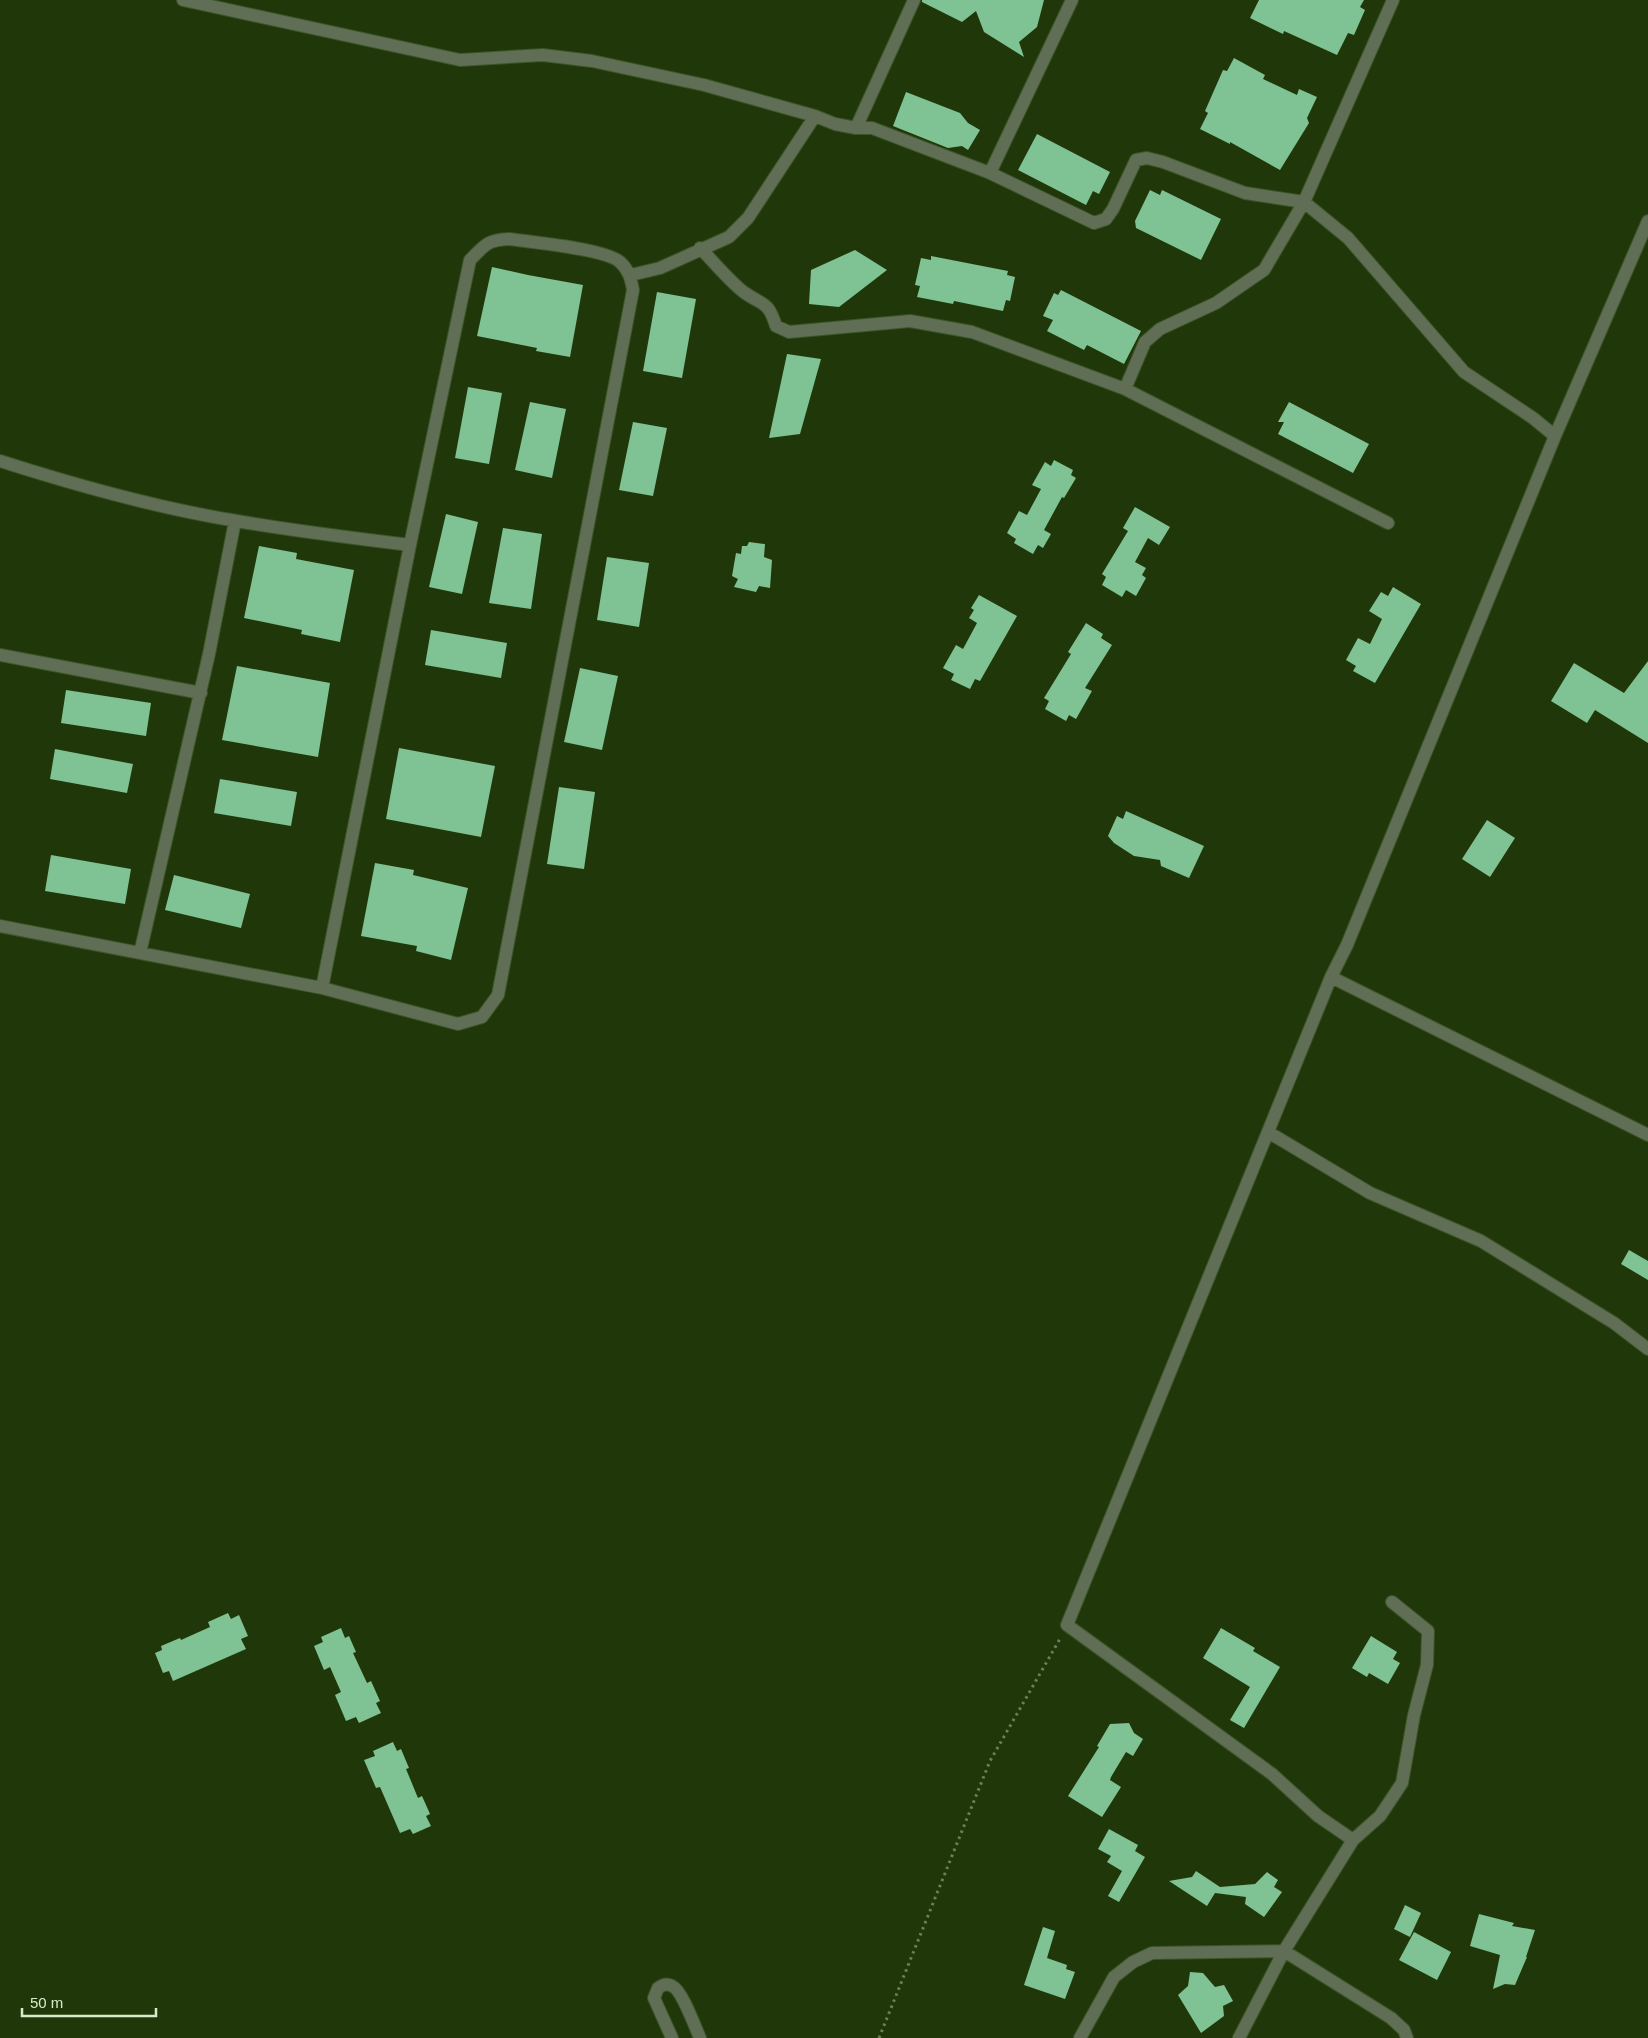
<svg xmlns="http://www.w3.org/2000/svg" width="1648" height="2038" font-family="Arial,sans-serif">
  <rect width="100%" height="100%" fill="#203809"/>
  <path fill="#7fc293" d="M922 0H1044L1037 27 1019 42 1024 57 984 32 976 11 962 22 922 2Z
    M1259 0H1364L1360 7 1365 10 1354 35 1348 33 1337 55 1284 31 1283 34 1250 18Z
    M1234 58 1265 75 1263 79 1297 95 1299 89 1317 97 1307 118 1309 123 1280 170 1230 142V144L1200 129 1208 113 1205 111 1223 70 1227 71Z
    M906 92 960 113 968 123 980 130 968 150 962 146 948 148 893 126Z
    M1037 134 1110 172 1099 194 1093 191 1086 205 1018 170Z
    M1150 190 1160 195 1162 190 1221 219 1201 260 1136 228 1135 221Z
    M855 250 887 270 839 307 809 304 811 270Z
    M931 256 1008 271 1007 275 1015 277 1010 301 1006 300 1003 311 954 301 953 304 917 297 920 286 915 285 921 258 931 260Z
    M492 267 528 275 583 285 570 357 536 351 537 348 477 336Z
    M1061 290 1141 331 1124 364 1087 345 1084 350 1047 331 1053 320 1043 316 1054 293 1058 295Z
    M657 292 696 299 682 378 643 371Z
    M787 354 821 359 800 434 769 438Z
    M468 387 502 393 489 464 455 458Z
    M530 402 566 409 552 478 515 470Z
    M1289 402 1369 444 1353 473 1278 434 1284 422H1278Z
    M633 422 667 428 653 496 619 490Z
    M1054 460 1073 470 1071 475 1076 478 1064 498 1062 497 1044 530 1051 534 1043 548 1038 545 1033 554 1014 543 1016 539 1007 533 1019 511 1027 515 1041 489 1032 485 1045 462 1051 466Z
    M1135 507 1170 527 1159 545 1148 538 1135 562 1146 568 1142 575 1146 578 1136 596 1126 590 1122 597 1102 585 1106 577 1102 574 1128 531 1123 528Z
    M446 514 478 522 462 594 429 587Z
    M503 528 542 534 531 609 489 603Z
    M749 542 765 544 764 557 772 560 770 588 759 586 756 592 734 587 738 579 732 576 736 553 741 554 742 546H747Z
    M259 546 297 553 296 559 354 570 340 642 301 634 302 630 244 618Z
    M607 557 649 563 639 627 597 620Z
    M1393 587 1421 604 1375 683 1353 671 1356 666 1346 660 1358 638 1370 644 1382 619 1369 611 1381 592 1388 596Z
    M979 595 1017 616 980 681 975 679 970 689 951 680 954 674 943 668 956 645 963 649 977 623 969 618 974 610 971 608Z
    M1086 623 1103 634 1101 638 1112 645 1085 688 1092 691 1076 719 1069 715 1066 721 1045 709 1049 701 1044 698 1071 654 1068 652Z
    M431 630 507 643 501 678 425 665Z
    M1648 661V743L1595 710 1587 723 1551 701 1574 663 1624 693Z
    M237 666 330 683 318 757 222 740Z
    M580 668 618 676 602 750 564 742Z
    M66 690 151 703 146 736 61 723Z
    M399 748 495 766 481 837 386 819Z
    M55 749 133 764 127 793 50 779Z
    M220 779 297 792 291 826 214 813Z
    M559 787 595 792 584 869 547 864Z
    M1126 811 1204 846 1189 878 1161 866 1160 860 1134 856 1114 843 1108 836 1117 816 1123 819Z
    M1487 820 1515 838 1490 877 1462 859Z
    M51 855 131 869 125 904 45 891Z
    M375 863 414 870 413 875 468 888 451 960 416 951 417 946 361 936Z
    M174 875 250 894 241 928 165 910Z
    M1629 1250 1648 1261V1280L1621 1264Z
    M228 1613 231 1619 239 1615 248 1636 241 1639 246 1649 173 1681 169 1671 163 1673 155 1653 162 1650 161 1646 180 1638 181 1640 210 1627 208 1622Z
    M341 1628 345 1638 349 1636 356 1652 353 1653 367 1683 371 1681 380 1701 376 1703 381 1713 359 1723 356 1717 346 1721 335 1695 341 1692 330 1667 324 1670 314 1646 323 1642 321 1637Z
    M1221 1628 1255 1648 1253 1651 1280 1667 1244 1728 1230 1720 1250 1687 1203 1658Z
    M1371 1636 1397 1652 1393 1659 1400 1663 1388 1684 1369 1673 1367 1677 1352 1668Z
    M1129 1723 1134 1733 1143 1739 1133 1756 1126 1752 1111 1777 1110 1780 1121 1787 1102 1817 1068 1796 1099 1747 1097 1746 1110 1724Z
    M393 1742 397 1751 401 1749 409 1768 406 1769 418 1798 422 1796 430 1814 426 1816 431 1826 413 1834 410 1829 400 1833 380 1787 376 1788 364 1760 375 1756 373 1751Z
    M1109 1829 1138 1845 1135 1851 1145 1857 1119 1902 1108 1896 1122 1871 1107 1862 1111 1856 1098 1849Z
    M1196 1871 1220 1887 1255 1884 1267 1872 1278 1880 1274 1887 1282 1892 1264 1917 1245 1904 1246 1897 1215 1893 1207 1906 1169 1881 1192 1877Z
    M1405 1905 1421 1913 1410 1937 1394 1929Z
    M1479 1914 1514 1923 1512 1926 1535 1930 1526 1957H1527L1515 1985 1505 1984 1493 1989 1500 1955 1470 1946Z
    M1043 1927 1055 1931 1047 1958 1067 1965 1066 1969 1075 1972 1065 1999 1024 1985Z
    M1414 1932 1451 1952 1437 1980 1399 1960Z
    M1190 1972 1203 1973 1215 1987 1224 1985 1233 2001 1223 2006 1224 2016 1201 2033 1178 1995 1188 1986Z"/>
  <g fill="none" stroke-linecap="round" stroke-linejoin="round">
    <defs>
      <path id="street" d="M183 0 460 60 543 55 592 61 704 85 815 116 835 124 856 128H872L990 173 1094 223 1106 219 1113 209 1136 160 1147 158 1163 162 1245 193 1304 202 1348 238 1464 372 1533 418 1555 436
        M856 128 914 0
        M990 173 1072 0
        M509 239C532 242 606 249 620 262 629 270 631 279 633 290L498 995 482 1017 458 1024 322 988 410 545 470 260C485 245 487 240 509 239Z
        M700 248C713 261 731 283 745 293 764 306 768 301 776 326L789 332 910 321 972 332 1125 389 1388 523
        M631 275 660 268 729 237 748 218 815 116
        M1125 389 1145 342 1160 329 1216 303 1264 270 1304 202 1393 0
        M0 461C78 486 156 508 237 521 294 531 353 538 410 545
        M0 655 201 693
        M0 926 322 988
        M140 953 209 654 235 521
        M1331 977 1648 1135
        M1268 1132 1370 1193 1481 1241 1614 1323 1648 1349
        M1353 1840 1318 1816 1272 1774 1067 1625 1331 977 1347 945 1555 436 1648 221
        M672 2038 654 1998 658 1988C662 1985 667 1983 672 1986 682 1990 695 2027 700 2038
        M1080 2038 1114 1977 1133 1962 1152 1953 1284 1951 1391 2018 1404 2030 1407 2038
        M1239 2038 1284 1951 1353 1840 1380 1816 1402 1783 1414 1715 1427 1665 1428 1631 1392 1602"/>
    </defs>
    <use href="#street" stroke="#3d5428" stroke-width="14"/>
    <path stroke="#6a8057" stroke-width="3" stroke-dasharray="2.5 4" stroke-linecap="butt" d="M879 2038 990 1761 1061 1637"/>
    <use href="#street" stroke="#5f6e54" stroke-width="12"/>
  </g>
  <path d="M22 2008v8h134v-8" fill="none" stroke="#d6eac9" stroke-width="2.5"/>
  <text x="30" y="2008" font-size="15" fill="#d6eac9" stroke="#203809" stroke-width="4" paint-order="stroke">50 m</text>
</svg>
